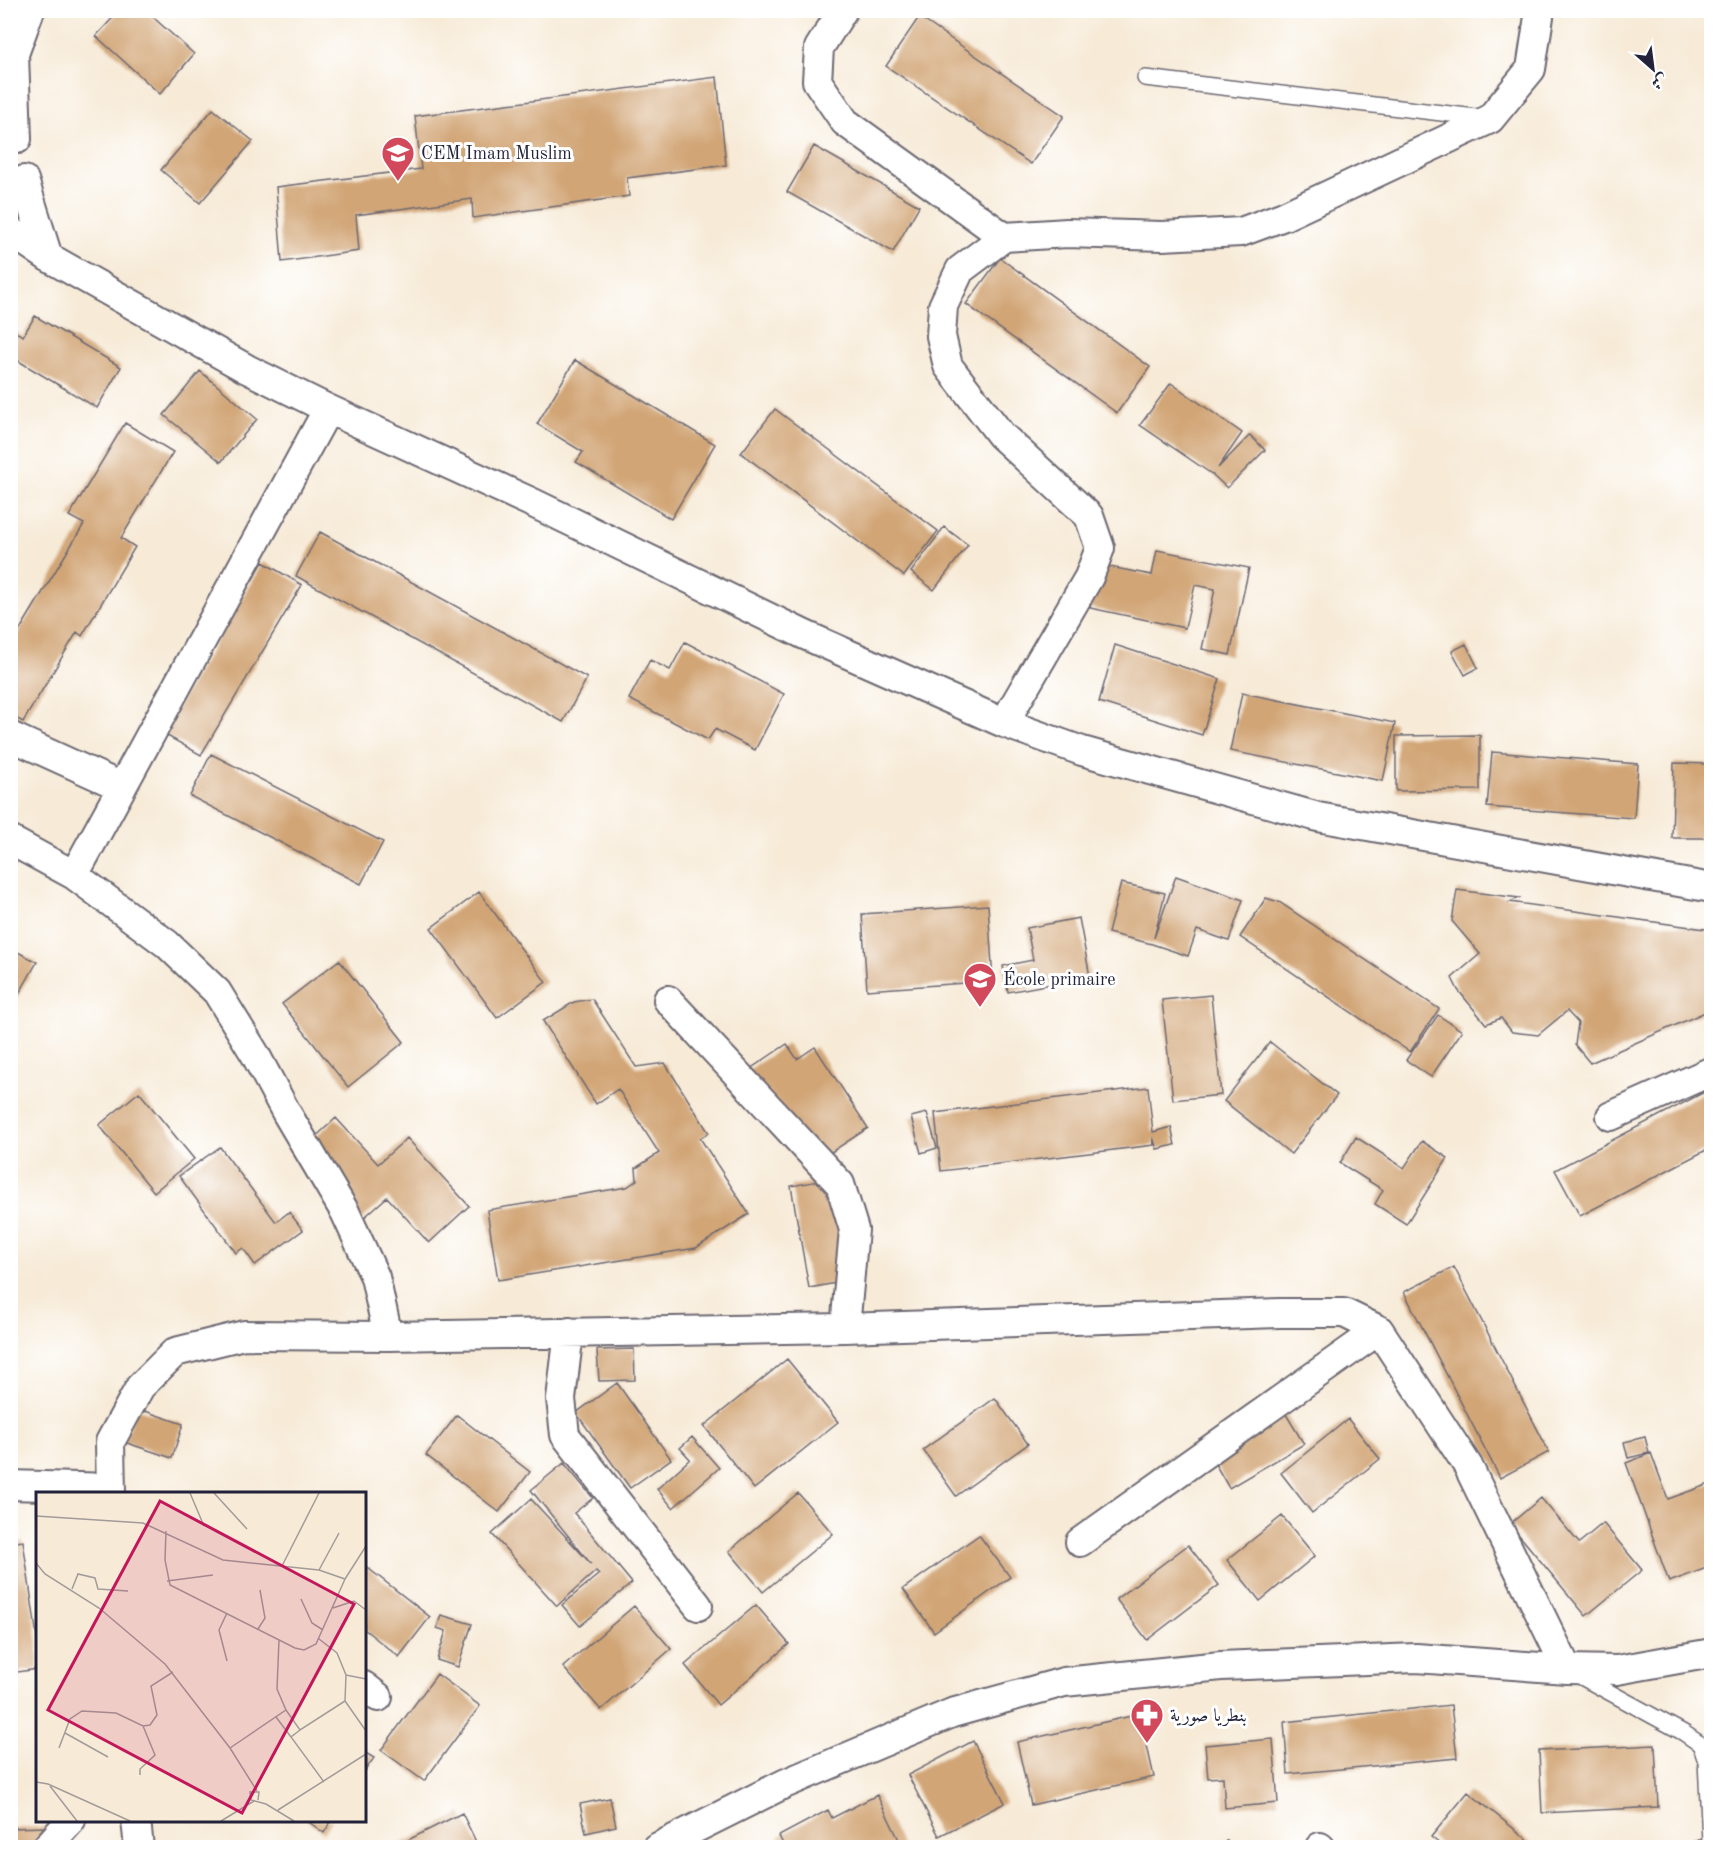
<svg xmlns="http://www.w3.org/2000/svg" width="1722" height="1858" font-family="'Old Standard TT',Amiri,serif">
  <rect width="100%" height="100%" fill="#fff"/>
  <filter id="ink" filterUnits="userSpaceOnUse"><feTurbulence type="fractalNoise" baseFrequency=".0167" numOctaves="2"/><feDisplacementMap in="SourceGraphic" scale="12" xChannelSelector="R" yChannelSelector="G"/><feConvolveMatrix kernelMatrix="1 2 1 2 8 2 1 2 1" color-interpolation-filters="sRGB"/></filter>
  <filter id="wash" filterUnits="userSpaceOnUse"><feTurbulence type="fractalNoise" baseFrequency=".008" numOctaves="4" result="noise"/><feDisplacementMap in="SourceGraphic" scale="24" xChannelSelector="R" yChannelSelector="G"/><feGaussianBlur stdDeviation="1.35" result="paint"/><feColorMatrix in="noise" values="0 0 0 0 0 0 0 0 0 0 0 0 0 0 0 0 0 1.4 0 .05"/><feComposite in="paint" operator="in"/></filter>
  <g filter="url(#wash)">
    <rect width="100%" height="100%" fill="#f7ebd8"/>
    <g id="blocks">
      <path fill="#d1a576" d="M120 10H145L194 54 160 94 96 36Z
        M919 17 1064 116 1031 164 886 66Z
        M717 77 726 165 627 178 629 196 473 218 472 199 356 215 359 251 282 262 276 187 421 169 415 116Z
        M213 109 253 141 200 203 161 170Z
        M814 146 919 206 893 252 787 192Z
        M1000 258 1150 367 1117 413 966 304Z
        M35 316 121 367 97 408 10 356V329L23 336Z
        M575 360 715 444 671 519 576 462 583 452 537 424Z
        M200 371 257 419 221 462 164 415Z
        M1171 383 1242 433 1218 468 1250 435 1265 450 1227 488 1213 475 1140 425Z
        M775 409 938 531 904 576 741 453Z
        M125 423 173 452 121 538 135 547 82 636 77 632 23 722 10 715V646L84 524 69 516Z
        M944 527 968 545 934 590 911 572Z
        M320 532 587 678 563 722 296 576Z
        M1157 550 1249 568 1230 655 1202 649 1215 589 1195 585 1185 628 1090 608 1100 565 1152 575Z
        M263 562 302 585 201 755 162 733Z
        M685 642 784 694 755 750 715 729 708 740 629 699 650 660 670 670Z
        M1466 644 1478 668 1465 675 1452 651Z
        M1115 645 1220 679 1202 735 1099 702Z
        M1242 693 1395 723 1383 781 1230 751Z
        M1480 735V790L1396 791V736Z
        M1492 752 1638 764 1634 818 1487 807Z
        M211 754 383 842 361 884 190 796Z
        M1674 763 1712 764V838H1672Z
        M1176 876 1243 900 1229 941 1197 930 1188 956 1152 944 1108 933 1121 883 1165 893 1154 938Z
        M1457 890 1519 898 1510 902 1712 930V1009L1590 1063 1575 1045 1578 1023 1567 1011 1538 1035 1512 1032 1501 1018 1486 1024 1458 990 1452 978 1480 954 1452 921Z
        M479 892 546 982 497 1018 431 928Z
        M1266 898 1279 902 1439 1009 1410 1052 1240 937Z
        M988 905 993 981 867 990 862 914Z
        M1079 918 1090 977 1008 992 1003 966 1033 960 1027 928Z
        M10 948 37 962 14 1003 10 1001Z
        M339 960 404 1042 348 1087 282 1004Z
        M1211 995 1221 1095 1173 1100 1162 1000Z
        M592 999 636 1067 665 1063 709 1133 700 1138 749 1214 696 1248 498 1280 487 1210 627 1187 637 1180 636 1168 659 1153 618 1089 596 1104 543 1021 574 1002Z
        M1438 1015 1462 1031 1431 1077 1406 1060Z
        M1270 1042 1337 1095 1291 1154 1224 1101Z
        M787 1044 797 1059 815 1047 868 1128 810 1166 747 1071Z
        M1148 1087 1153 1132 1171 1127 1175 1145 1157 1149 1153 1137 1154 1145 941 1171 935 1113Z
        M1712 1088V1147L1580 1216 1555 1170Z
        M139 1092 194 1159 154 1192 99 1125Z
        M927 1113 937 1148 921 1153 911 1117Z
        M336 1118 378 1164 407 1138 469 1206 429 1243 387 1197 359 1222 297 1154Z
        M1356 1137 1404 1168 1422 1141 1448 1158 1406 1224 1375 1204 1383 1190 1340 1163Z
        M220 1147 276 1222 289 1212 303 1230 255 1265 243 1248 236 1253 179 1176Z
        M846 1176 863 1278 809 1288 791 1186Z
        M1454 1267 1549 1452 1500 1478 1404 1292Z
        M634 1349 635 1380 599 1381 597 1350Z
        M787 1359 838 1422 754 1489 704 1426Z
        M617 1383 671 1459 630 1488 576 1413Z
        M995 1398 1028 1444 956 1496 923 1450Z
        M1278 1401 1304 1444 1229 1488 1204 1445Z
        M136 1408 183 1424 172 1458 124 1442Z
        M457 1415 530 1472 499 1512 426 1455Z
        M1348 1419 1380 1459 1312 1513 1281 1473Z
        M692 1437 719 1468 673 1508 657 1489 690 1459 680 1448Z
        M1645 1437 1649 1453 1628 1458 1624 1442Z
        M1651 1453 1668 1499 1712 1483V1566L1669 1582 1626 1463Z
        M564 1463 593 1498 574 1513 632 1583 580 1626 562 1605 599 1574 596 1571 557 1606 492 1534 531 1499 591 1564 531 1490Z
        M798 1493 833 1534 763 1592 729 1551Z
        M1541 1498 1579 1543 1603 1523 1642 1570 1586 1616 1510 1524Z
        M1282 1516 1315 1556 1260 1601 1227 1560Z
        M979 1535 1010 1577 934 1632 903 1589Z
        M23 1541 38 1644V1669L10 1673V1543Z
        M1188 1545 1219 1585 1147 1640 1116 1599Z
        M364 1565 430 1617 399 1657 364 1629Z
        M756 1605 789 1644 718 1705 685 1665Z
        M634 1606 671 1649 601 1710 563 1667Z
        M441 1615 472 1624 458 1667 437 1660 446 1631 437 1628Z
        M437 1674 480 1706 424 1781 381 1750Z
        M1451 1705 1457 1758 1288 1774 1284 1722Z
        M1140 1714 1154 1777 1031 1805 1017 1742Z
        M1273 1739 1278 1803 1225 1808 1223 1777 1208 1778 1205 1745Z
        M973 1741 1005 1803 939 1836 908 1775Z
        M1655 1745 1658 1807 1542 1813 1539 1751Z
        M364 1752 374 1758 364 1772Z
        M1468 1792 1538 1848H1445L1431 1837Z
        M877 1795 903 1848H785L779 1836 828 1810 832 1818Z
        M610 1798 616 1826 586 1833 580 1804Z
        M462 1813 479 1848H392Z
        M306 1820H332L324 1833Z
        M47 1827V1848H10V1828Z
        M1706 1835 1712 1848H1682Z
        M1227 1840 1234 1848H1220Z"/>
    </g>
  </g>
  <g filter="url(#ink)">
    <use href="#blocks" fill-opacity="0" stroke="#6d6872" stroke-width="1.5"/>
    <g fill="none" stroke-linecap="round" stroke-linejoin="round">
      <defs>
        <path id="lane" d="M1145 78 1484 118
          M1576 1674 1684 1733 1700 1744 1706 1761 1710 1841"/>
        <path id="street" d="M843 10 819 48 817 81 845 122 1004 237
          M14 54 17 139
          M10 59 14 54 30 10
          M24 180 48 257
          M10 231 48 257 247 369 328 409 533 503 805 635 1004 723 1082 751 1318 817 1712 888
          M1004 723 1089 577 1100 548 1089 516 1001 435 948 366 941 336 943 306 960 270 1004 237 1067 233 1162 236 1241 232 1284 216 1490 119 1531 69 1540 10
          M10 736 122 787
          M10 840 74 875 328 409
          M74 875 167 944 217 992 255 1054 286 1112 345 1212 375 1277 388 1336
          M668 1000 840 1184 854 1230 845 1328
          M1611 1116 1712 1071
          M569 1332 561 1399 565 1435 698 1606
          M10 1485 111 1488
          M111 1494 110 1442 140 1387 175 1352 244 1335 388 1336 845 1328 1280 1313H1344L1379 1330 1468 1466 1567 1669
          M1080 1542 1379 1330
          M364 1686 378 1697
          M136 1820 139 1848
          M1320 1847 1321 1848
          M46 1848 71 1820
          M656 1848 784 1784 952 1713 1064 1682 1221 1666 1416 1658 1567 1669 1617 1670 1712 1653"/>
      </defs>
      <use href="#lane" stroke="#6d6872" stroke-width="18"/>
      <use href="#street" stroke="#6d6872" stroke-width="32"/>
      <use href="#lane" stroke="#fff" stroke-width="15"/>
      <use href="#street" stroke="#fff" stroke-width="28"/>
    </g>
  </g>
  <defs>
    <symbol id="school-pin" viewBox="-11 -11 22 30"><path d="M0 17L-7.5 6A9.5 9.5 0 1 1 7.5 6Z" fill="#d1495b" stroke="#fff"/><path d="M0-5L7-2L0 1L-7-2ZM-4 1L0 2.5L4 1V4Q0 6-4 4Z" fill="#fff"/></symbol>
    <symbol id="pharmacy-pin" viewBox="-11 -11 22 30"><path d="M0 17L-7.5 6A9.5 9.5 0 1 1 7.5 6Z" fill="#d1495b" stroke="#fff"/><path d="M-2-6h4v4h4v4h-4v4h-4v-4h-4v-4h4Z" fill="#fff"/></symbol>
  </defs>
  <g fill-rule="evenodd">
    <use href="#school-pin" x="379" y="134" width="38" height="52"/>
    <use href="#school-pin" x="961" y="960" width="38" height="52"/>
    <use href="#pharmacy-pin" x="1128" y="1696" width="38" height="52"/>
  </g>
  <g text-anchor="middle" stroke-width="6" stroke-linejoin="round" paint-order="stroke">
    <g font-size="18" fill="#22223b" stroke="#fff" text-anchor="start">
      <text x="421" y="159">CEM Imam Muslim</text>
      <text x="1003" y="985">École primaire</text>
      <text x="1170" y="1721">بنطريا صورية</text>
    </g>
  </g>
  <g transform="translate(36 1492)">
    <rect width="330" height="330" fill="#f7ebd8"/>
    <path fill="none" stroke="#a29b99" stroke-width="1.5" d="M154 1 168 34M178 1 211 37M0 24 107 31 187 68 283 78 309 87 330 54M130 39 129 68 134 93 259 156 268 158 280 152 309 87M0 71 9 82 63 116 129 172 194 256 221 299M246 74 283 1M283 78 303 41M131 89 177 83M36 97 42 82 59 86 62 97 92 99M265 107 276 131 287 138M297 116 318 109 330 118M191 121 183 138 191 169M222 137 229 126 224 98M283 147 301 161 310 183 309 209 330 239M243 148 241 197 250 218M310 183 330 187M240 225 255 245M264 238 255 245 288 290M29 241 72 265M23 256 34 227 46 219 80 221 107 234 114 233 121 223 115 194 137 180M194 256 250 218 264 238 309 209M104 283V277L119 263 107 234M0 290 12 292 94 329M14 294 41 329M222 308 223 300H214L215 308 230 312 258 329M242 318 330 262M185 329 218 309"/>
    <path fill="#c2185b" fill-opacity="0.15" stroke="#c2185b" stroke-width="3" d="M124 9 318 112 206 321 12 218Z"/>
    <rect width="330" height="330" fill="none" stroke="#22223b" stroke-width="3"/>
  </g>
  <rect width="1722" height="1858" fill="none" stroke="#fff" stroke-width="36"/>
  <g transform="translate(1653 69) rotate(152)" stroke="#ffffff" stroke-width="4.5" paint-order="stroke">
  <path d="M0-4.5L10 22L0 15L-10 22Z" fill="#22223b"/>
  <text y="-9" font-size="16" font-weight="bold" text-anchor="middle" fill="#22223b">ش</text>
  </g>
</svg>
